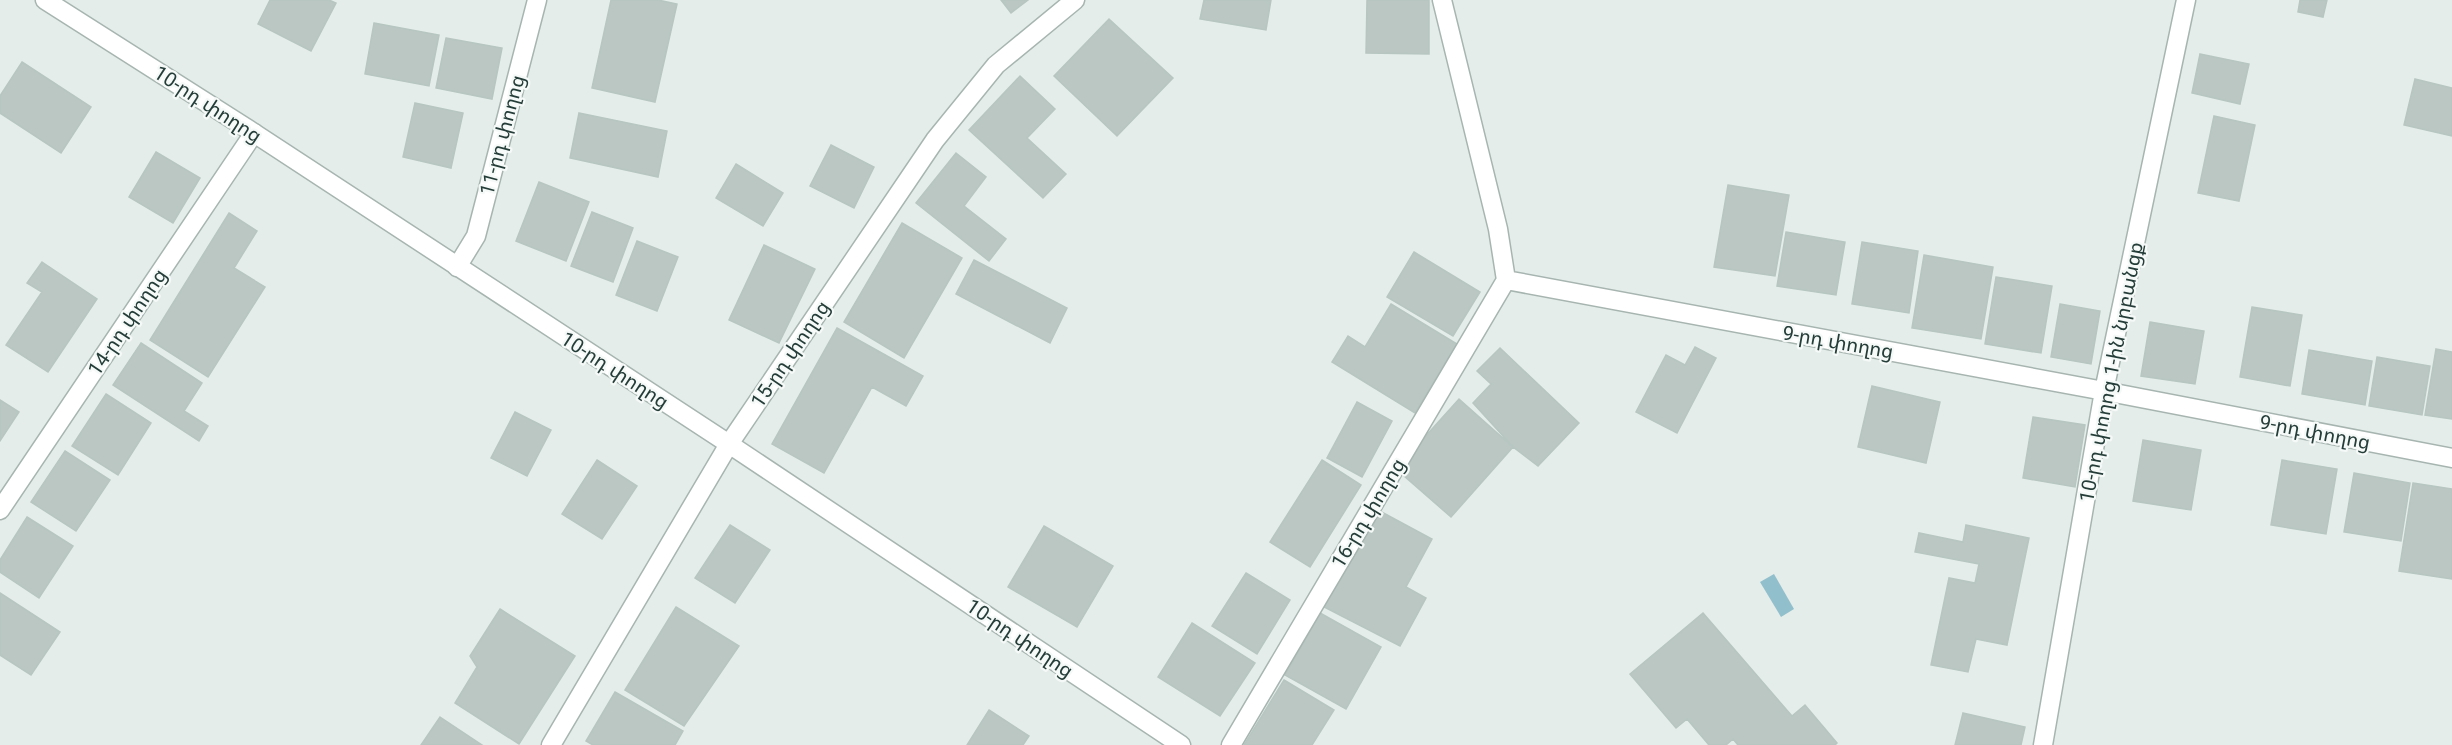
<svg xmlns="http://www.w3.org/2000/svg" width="2452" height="745" font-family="Roboto,'Noto Sans Armenian',sans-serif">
  <rect width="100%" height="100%" fill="#e4edea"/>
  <path fill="#92bfcc" d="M1774 574 1794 609 1781 617 1760 582Z"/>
  <path fill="#bac7c3" stroke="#b7c6c1" stroke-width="1.5" d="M270 0H329L336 3 311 51 258 24Z
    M611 0H658L677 4 655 102 592 88Z
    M1001 0H1028L1011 13Z
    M1204 0H1271L1266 30 1200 19Z
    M1367 0H1429V54L1366 53Z
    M2300 0H2327L2323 17 2298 12Z
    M1109 19 1173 78 1117 136 1054 76Z
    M374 23 439 35 429 86 365 74Z
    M446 38 502 48 492 99 436 88Z
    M2200 54 2249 64 2240 104 2192 93Z
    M22 62 91 107 61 153 0 113V96Z
    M1020 76 1055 109 1027 138 1066 174 1043 198 969 130Z
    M2415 79 2452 88V136L2404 125Z
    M415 103 463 113 451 168 403 157Z
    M579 113 667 131 658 177 570 158Z
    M2214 116 2255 125 2239 201 2198 193Z
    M831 145 874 167 854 208 810 186Z
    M156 152 200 178 173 223 129 197Z
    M956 153 986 177 964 206 1006 239 989 261 916 203Z
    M736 164 783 193 763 226 716 198Z
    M539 182 589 202 566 261 516 241Z
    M1728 185 1789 195 1775 276 1714 267Z
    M592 212 633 228 613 282 571 266Z
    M229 213 257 231 234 268 265 287 208 377 150 340Z
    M902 223 962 258 904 358 844 322Z
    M1786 232 1845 242 1836 295 1777 286Z
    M637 241 678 257 657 311 616 295Z
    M1862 242 1918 251 1909 313 1852 304Z
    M764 245 815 269 779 343 729 320Z
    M1414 252 1480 292 1453 336 1387 297Z
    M1924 255 1993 267 1981 339 1912 328Z
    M974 260 1067 308 1050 343 956 294Z
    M42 262 97 299 48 372 6 345 42 292 27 283Z
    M1996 277 2052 286 2041 353 1985 344Z
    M1391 304 1457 344 1415 413 1332 362 1348 336 1365 347Z
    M2060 304 2100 311 2091 364 2051 357Z
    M2252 307 2302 315 2290 386 2240 377Z
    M2150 322 2204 331 2195 384 2141 376Z
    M837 328 923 376 906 406 872 387 824 473 772 444Z
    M141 343 202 383 184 411 208 426 199 441 113 385Z
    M1695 347 1716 358 1677 433 1636 412 1666 355 1685 365Z
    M1500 348 1579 423 1538 466 1513 447 1473 403 1491 384 1477 371Z
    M2436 349 2452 352V419L2425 415Z
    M2309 350 2372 361 2365 405 2302 394Z
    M2377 357 2430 366 2422 415 2369 406Z
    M1872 386 1940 402 1926 463 1858 447Z
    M106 394 151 423 118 475 72 446Z
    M1459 399 1513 447 1451 517 1396 469Z
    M0 400 19 412 0 441Z
    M1357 402 1392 421 1362 477 1327 458Z
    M515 412 551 430 527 476 491 458Z
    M2033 417 2085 425 2075 487 2023 478Z
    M2143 440 2201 450 2191 510 2133 501Z
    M65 451 110 480 76 531 31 502Z
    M597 460 637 486 602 539 562 514Z
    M1322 460 1361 485 1310 567 1270 542Z
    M2282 460 2337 469 2326 534 2271 525Z
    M2354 473 2410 483 2401 541 2344 532Z
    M2413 483 2452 489V579L2399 571Z
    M1376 509 1432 539 1406 587 1426 598 1400 646 1324 607Z
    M27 517 73 546 39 598 0 572V560Z
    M730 525 770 550 735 603 695 578Z
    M1966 525 2029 538 2007 645 1976 639 1968 672 1931 665 1949 578 1975 583 1979 564 1915 552 1919 533 1963 542Z
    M1044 526 1113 566 1077 627 1008 587Z
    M1246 573 1290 600 1257 654 1212 626Z
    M0 593 60 632 31 675 0 655Z
    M676 607 739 646 684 726 625 690Z
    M500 609 575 656 519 744 455 703 477 667 470 656Z
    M1320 613 1381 647 1346 709 1285 675Z
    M1703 613 1792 716 1805 705 1837 743 1835 745H1738L1733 739 1726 745H1709L1687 719 1676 728 1630 674Z
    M1192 623 1255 663 1220 716 1158 677Z
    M1284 680 1334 710 1312 745H1244Z
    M615 692 683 731 675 745H593L586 741Z
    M989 710 1029 736 1023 745H967Z
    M1963 713 2025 727 2021 745H1955Z
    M440 717 482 745H421Z"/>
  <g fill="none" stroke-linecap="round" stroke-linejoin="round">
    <defs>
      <path id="minor" d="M1442 0 1498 229 1506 280 2104 391 2452 458
        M457 267 476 236 537 0
        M0 510 254 133
        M551 745 729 444 935 140 996 65 1075 0
        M1231 745 1506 280
        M2043 745 2104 391 2186 0"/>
      <path id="tertiary" d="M45 0 254 133 729 444 1181 745"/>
    </defs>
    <use href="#minor" stroke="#a7b5b1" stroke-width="21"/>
    <use href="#tertiary" stroke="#a7b5b1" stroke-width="21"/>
    <use href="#minor" stroke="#fff" stroke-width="18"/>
    <use href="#tertiary" stroke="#fff" stroke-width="18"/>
  </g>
  <g text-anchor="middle" stroke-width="4.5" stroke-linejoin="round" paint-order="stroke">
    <g font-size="20" fill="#253d38" stroke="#f5f9f7">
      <text transform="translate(208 104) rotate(33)" y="7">10-րդ փողոց</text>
      <text transform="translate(502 135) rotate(-75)" y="7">11-րդ փողոց</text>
      <text transform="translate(127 322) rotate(-56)" y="7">14-րդ փողոց</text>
      <text transform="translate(1838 342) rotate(10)" y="7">9-րդ փողոց</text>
      <text transform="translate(790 354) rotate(-56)" y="7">15-րդ փողոց</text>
      <text transform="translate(615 370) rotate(33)" y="7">10-րդ փողոց</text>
      <text transform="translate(2111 372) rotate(-79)" y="7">10-րդ փողոց 1-ին նրբանցք</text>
      <text transform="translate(2315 432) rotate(11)" y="7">9-րդ փողոց</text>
      <text transform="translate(1368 513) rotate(-59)" y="7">16-րդ փողոց</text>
      <text transform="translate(1020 638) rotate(34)" y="7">10-րդ փողոց</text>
    </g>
  </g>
</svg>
